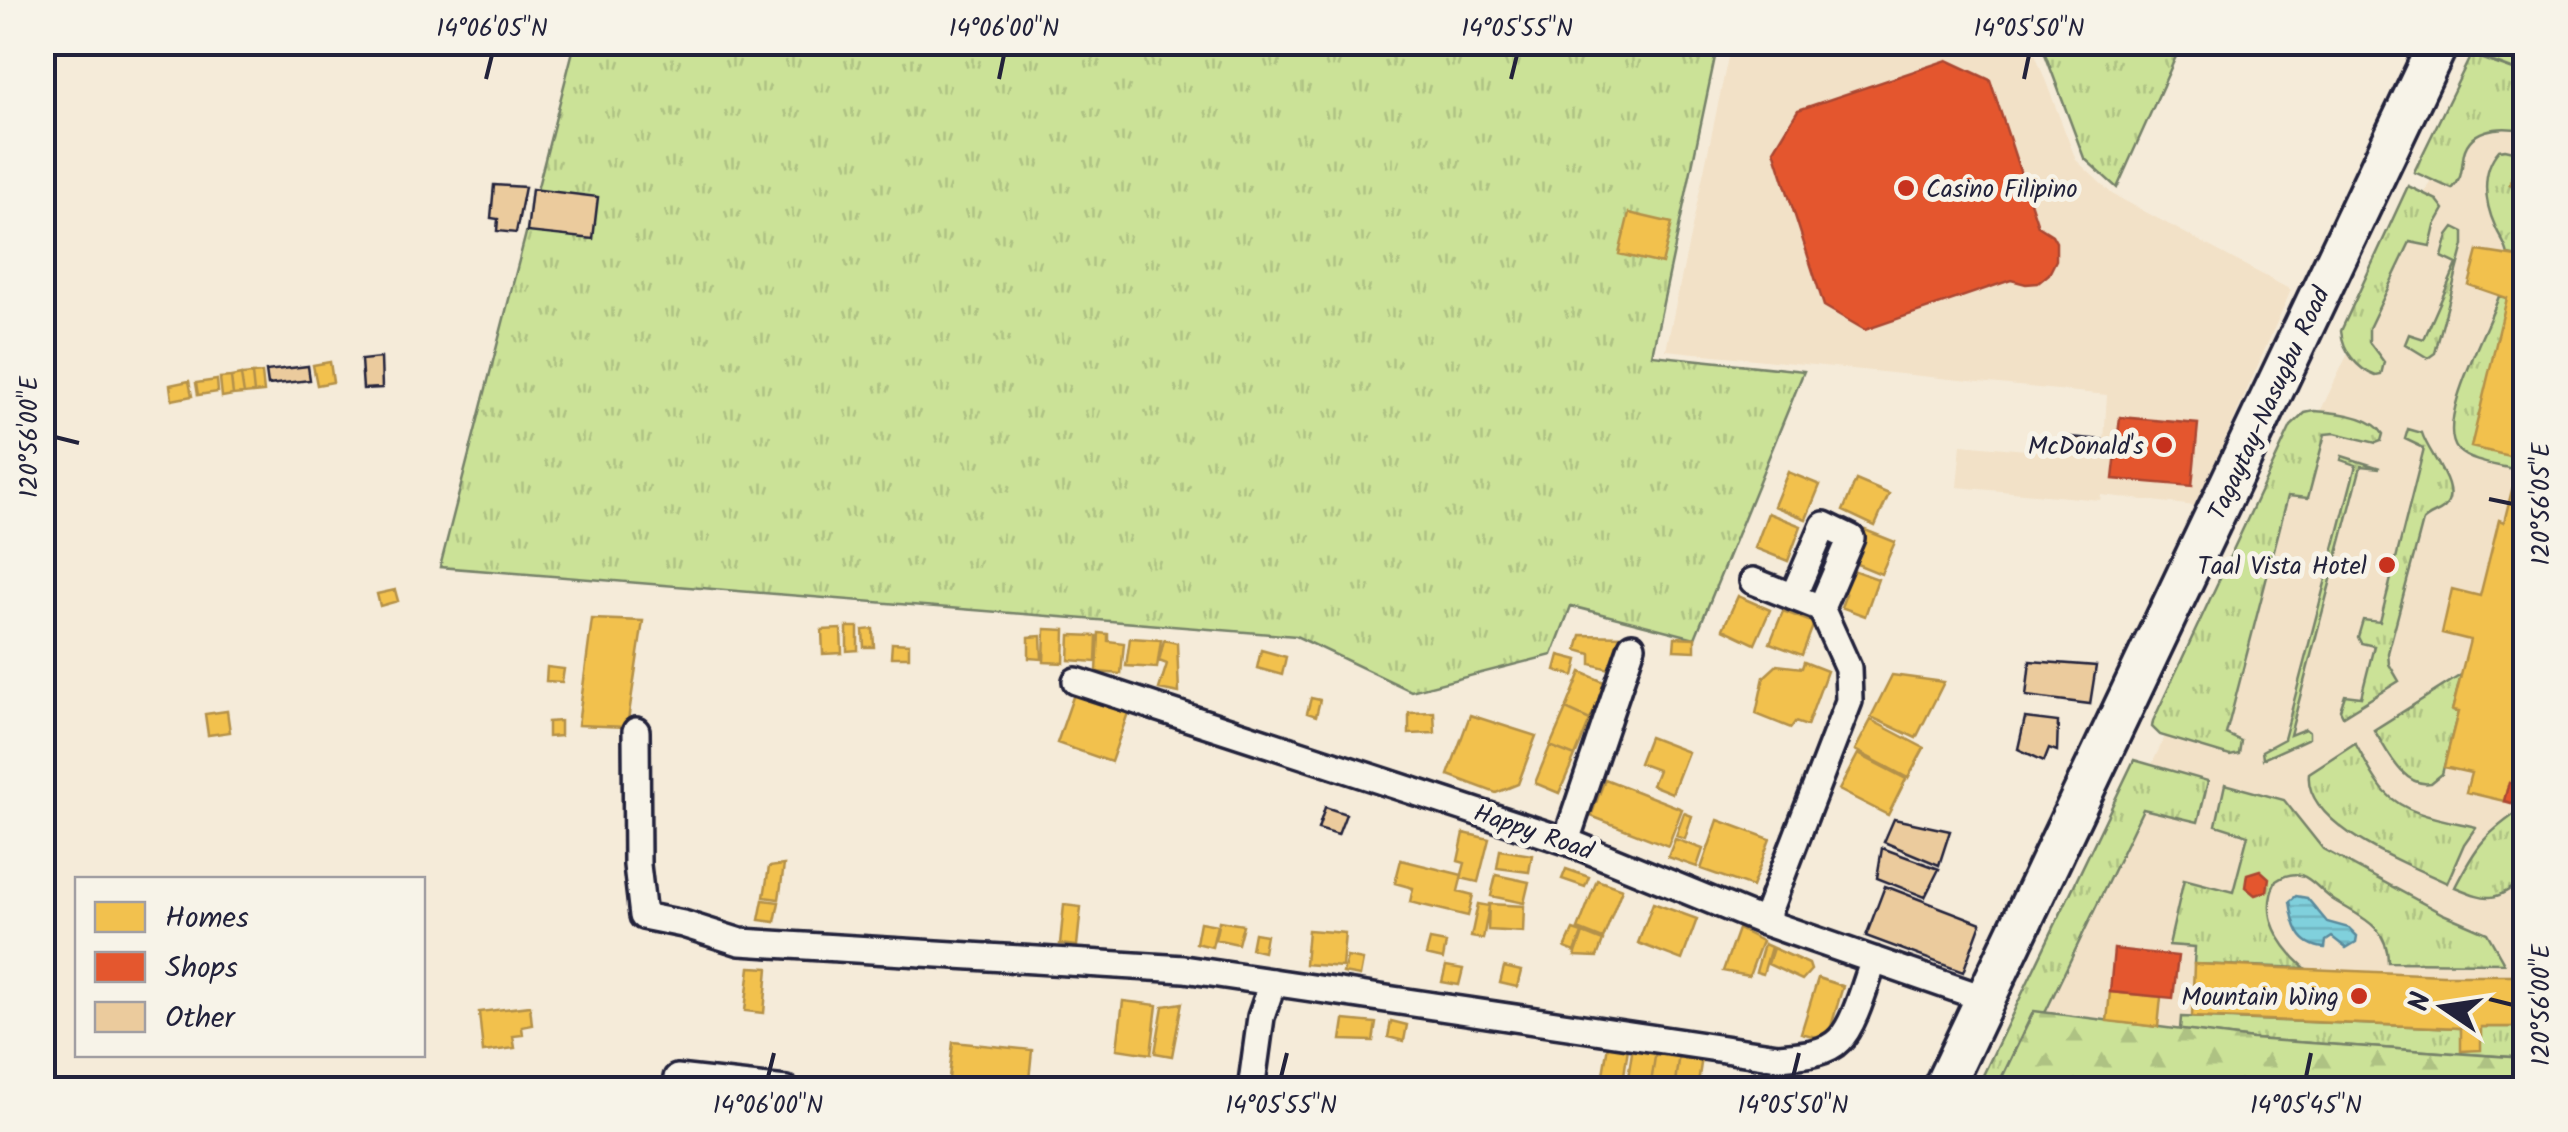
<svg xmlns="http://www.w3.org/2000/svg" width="2568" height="1132" font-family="Kalam,sans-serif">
  <defs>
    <pattern id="grass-tufts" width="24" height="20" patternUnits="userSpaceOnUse" patternTransform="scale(2.5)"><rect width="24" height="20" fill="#cbe297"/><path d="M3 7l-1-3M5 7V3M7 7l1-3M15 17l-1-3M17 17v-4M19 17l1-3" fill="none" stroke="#aec283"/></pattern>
    <pattern id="forest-firs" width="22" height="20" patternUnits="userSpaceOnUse" patternTransform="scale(2.5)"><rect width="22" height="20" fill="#cbe297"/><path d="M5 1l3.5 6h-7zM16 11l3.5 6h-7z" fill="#aec283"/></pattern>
    <pattern id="park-crowns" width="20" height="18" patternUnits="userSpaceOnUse" patternTransform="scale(2.5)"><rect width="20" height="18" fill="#cbe297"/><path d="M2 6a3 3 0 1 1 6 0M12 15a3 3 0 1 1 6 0" fill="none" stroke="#aec283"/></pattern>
    <pattern id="water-rules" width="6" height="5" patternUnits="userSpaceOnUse" patternTransform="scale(2.5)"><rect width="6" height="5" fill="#80d0dc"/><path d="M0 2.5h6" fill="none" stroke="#6eb2be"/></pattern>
  </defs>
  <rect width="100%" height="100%" fill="#f5ebd9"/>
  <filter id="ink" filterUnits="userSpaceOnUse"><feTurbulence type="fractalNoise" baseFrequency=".01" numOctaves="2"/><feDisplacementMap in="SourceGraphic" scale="20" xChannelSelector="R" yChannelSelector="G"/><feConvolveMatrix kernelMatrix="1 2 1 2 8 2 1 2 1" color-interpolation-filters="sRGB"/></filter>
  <g filter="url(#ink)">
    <path fill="#f2e1c7" d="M1731 43H2031L2076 160 2112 194 2291 290 2196 506 2101 495 2100 500 1957 487 1961 444 2103 457 2107 395 1666 350Z
      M2488 60 2525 74V1058L2253 1039 2034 1011Z"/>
    <path fill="url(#grass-tufts)" stroke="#768269" stroke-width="2.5" d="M575 43H1718L1652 355 1804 371 1695 638 1571 606 1552 655 1411 691 1296 636 440 567Z
      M2041 43H2182L2117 188 2084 158Z
      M2471 55 2525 74 2526 125 2523 130C2500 126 2466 127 2463 159 2461 172 2462 179 2452 189L2414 172Z
      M2505 149 2518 152 2510 184 2525 188 2526 225 2518 257 2508 255C2506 244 2499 236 2495 226 2484 202 2481 170 2499 150Z
      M2408 186 2437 200 2444 209 2435 225 2430 246 2410 242 2369 328V342L2384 362 2381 375 2376 376C2357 369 2343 351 2341 331Z
      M2454 227 2464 232V245L2435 353 2428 358 2405 344 2409 334 2424 339 2457 264 2442 257 2448 235Z
      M2499 296 2507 298 2520 458 2517 470C2499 465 2471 463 2458 450 2434 423 2489 327 2499 296Z
      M2314 411C2335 412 2372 415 2383 434L2381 441 2376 443 2335 433 2325 434 2308 498 2288 496 2226 734 2241 741 2239 754 2230 756 2160 735 2152 727 2153 721 2291 426 2305 413Z
      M2408 429 2422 433C2428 454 2463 490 2444 508 2437 514 2430 514 2423 521L2388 653 2389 664 2399 681 2343 716 2340 710 2345 695 2361 697 2374 646 2361 643 2358 637 2363 620 2380 622 2424 448 2405 439Z
      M2342 456 2380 468 2361 466 2290 735 2305 729 2309 732V738L2263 759 2262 751 2284 739 2356 465 2341 460Z
      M2461 675 2452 711 2458 712 2442 774 2431 783C2403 788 2387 750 2374 730Z
      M2355 743C2364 759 2373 778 2385 792 2407 816 2446 820 2476 827L2464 844 2447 883C2408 864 2303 826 2309 773Z
      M2134 760 2208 781 2198 822 2143 809 2045 1013 2033 1012 1996 1089 1976 1090Z
      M2225 784 2284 800 2323 849 2443 914 2487 933 2504 963 2388 962C2388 926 2362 918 2335 901 2314 888 2305 862 2276 881 2259 915 2280 946 2305 968L2194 964 2195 947 2169 945 2184 879 2233 892 2248 835 2216 825Z
      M2525 807V879C2494 901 2491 902 2455 887 2477 844 2486 833 2525 807Z
      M2181 1017 2461 1028 2462 1051 2481 1027H2525V1058L2253 1039 2180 1030Z"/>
    <path fill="url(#forest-firs)" stroke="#768269" stroke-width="2.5" d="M2034 1011 2253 1039 2525 1058V1089L1996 1090Z"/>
    <path fill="url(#park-crowns)" stroke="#768269" stroke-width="2.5" d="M2495 43H2525V74L2488 60Z"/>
    <path fill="url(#water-rules)" stroke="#5a8a9c" stroke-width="2.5" d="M2296 896 2307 898 2327 922 2349 928 2357 936 2356 942 2346 948 2332 937 2326 941 2325 948C2298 946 2293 924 2290 901Z"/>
    <path fill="#f2c14e" stroke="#b49148" stroke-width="2.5" d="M2525 125H2526V188L2510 184Z
      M1629 213 1672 223 1662 264 1619 254Z
      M2526 225V460L2471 447 2507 298 2469 285 2478 251 2518 257Z
      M330 362 333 382 317 385 313 365Z
      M262 373 264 392 254 393 252 374Z
      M252 374 254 393 244 394 241 375Z
      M241 375 244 394 233 395 231 377Z
      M231 377 233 395 222 397 220 378Z
      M217 380 218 392 198 395 196 383Z
      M189 381 192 396 172 400 170 385Z
      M2520 458 2526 460V786L2509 782 2504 801 2466 792 2471 773 2444 767 2458 712 2452 711 2470 640 2442 633 2452 589 2480 596 2499 520 2504 522Z
      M1788 472 1820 485 1806 519 1774 506Z
      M1856 480 1889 494 1875 526 1843 511Z
      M1768 513 1801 526 1788 561 1755 548Z
      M1865 530 1895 542 1881 574 1852 562Z
      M1825 539 1837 544 1815 593 1803 588Z
      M1847 568 1878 579 1865 616 1841 607 1846 594 1838 591Z
      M395 590 398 601 380 606 377 594Z
      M1738 596 1770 610 1755 644 1723 629Z
      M1783 611 1814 623 1802 655 1770 643Z
      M592 619 643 621 627 727 578 725Z
      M847 627H858V650L847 651Z
      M841 629 842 653 823 654 822 630Z
      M873 629 874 647H864L863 630Z
      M1045 629 1065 630 1064 663 1044 662Z
      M1099 633 1108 634V641L1124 643 1121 674 1097 672Z
      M1070 635 1097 636 1096 662 1069 660Z
      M1581 635 1623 636 1612 670 1591 664V654L1577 650Z
      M1041 636 1042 659 1029 658V637Z
      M1675 637 1695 638V651L1674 650Z
      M1130 638 1161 640 1157 668 1126 666Z
      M1164 640 1177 643 1179 693 1159 689 1167 664 1159 661Z
      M892 643 909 644V657H891Z
      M1261 650 1286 657 1282 675 1257 668Z
      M1559 655 1578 660 1574 676 1555 670Z
      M1804 662 1827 671 1807 726 1795 722 1791 728 1756 714 1764 677 1777 665 1802 668Z
      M547 667 564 669 562 682 546 681Z
      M1581 672 1606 683 1590 720 1566 709Z
      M1892 675 1944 682 1916 738 1871 717Z
      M1075 691 1129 710 1111 762 1057 743Z
      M1311 698 1320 700 1316 716 1307 713Z
      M1566 709 1590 720 1575 756 1550 746Z
      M227 711 230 732 208 735 205 714Z
      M1434 712 1435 733 1409 734V713Z
      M1470 715 1536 736 1518 784 1496 793 1448 775Z
      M1871 720 1924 748 1908 778 1855 750Z
      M560 721V736L548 737V722Z
      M1649 737 1688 752 1672 793 1652 785 1658 770 1639 763Z
      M1550 746 1575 756 1559 793 1535 783Z
      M1858 754 1906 779 1888 815 1839 790Z
      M1605 779 1682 809 1668 846 1591 816Z
      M1684 813 1692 816 1685 839 1676 836Z
      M1718 820 1770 839 1752 887 1701 869Z
      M1464 833 1489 839 1478 882 1461 878 1465 863 1458 861Z
      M1675 839 1703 849 1697 867 1668 857Z
      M1500 850 1532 855 1529 872 1497 868Z
      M1401 860 1462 875 1458 891 1473 895 1468 916 1410 902 1413 888 1395 883Z
      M784 865 779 899 764 897 769 867Z
      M1566 869 1589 877 1585 887 1562 879Z
      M1496 875 1529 882 1524 903 1491 896Z
      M1597 880 1622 889 1603 939 1578 929Z
      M763 900 779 902 775 922 759 920Z
      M1653 903 1697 919 1682 960 1638 943Z
      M1478 904 1489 906 1483 939 1471 937Z
      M1489 904 1524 906 1523 932 1488 930Z
      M1064 905 1081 907 1077 946 1060 944Z
      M1219 921 1243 925 1238 944 1215 939Z
      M1200 922 1217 925 1212 947 1196 943Z
      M1738 929 1762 941 1749 976 1723 971Z
      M1308 930 1345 933 1342 967 1305 964Z
      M1573 930 1582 933 1575 952 1565 948Z
      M1254 933 1266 935 1263 952 1251 949Z
      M1583 933 1603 941 1597 957 1575 956Z
      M1430 940 1446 943 1443 959 1426 955Z
      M1764 944 1771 947 1763 974 1756 972Z
      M1773 948 1809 964 1811 970 1802 980 1768 964Z
      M1347 957 1363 960 1360 976 1343 973Z
      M2194 964 2443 975H2526V1027H2481V1050L2461 1051V1028L2192 1017Z
      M1446 966 1463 969 1459 985 1442 982Z
      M750 967 768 968 764 1013 745 1011Z
      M1504 967 1521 971 1517 987 1500 983Z
      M1818 978 1843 986 1827 1040 1801 1033Z
      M2110 992 2161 997 2158 1027 2107 1021Z
      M1123 1001 1157 1005 1151 1054 1117 1049Z
      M1182 1003 1172 1056 1155 1053 1163 1006Z
      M530 1006 532 1025 522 1027 523 1035 513 1036 515 1048 483 1052 479 1012Z
      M1344 1020 1376 1023 1373 1041 1341 1040Z
      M1391 1021 1407 1025 1404 1041 1388 1037Z
      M953 1042 1032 1050 1028 1090 948 1087Z
      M1608 1045 1628 1048 1622 1089 1601 1086Z
      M1633 1046 1656 1050 1650 1090H1626Z
      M1656 1050 1679 1053 1674 1090H1650Z
      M1679 1053 1702 1057 1697 1090H1674Z"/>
    <path fill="#e4572e" stroke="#aa4732" stroke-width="2.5" d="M1947 60 1990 80 2038 226 2052 235 2056 242V260L2049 274 2038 283 2026 284 2011 280 1865 330 1824 306 1774 150 1798 110Z
      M2120 417 2198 424 2192 486 2113 479Z
      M2509 782 2526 786V807L2504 801Z
      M2260 870 2269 878 2267 891 2255 895 2245 887 2247 874Z
      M2114 949 2178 956 2173 998 2110 992Z"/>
    <path fill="#ebcb9d" stroke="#22223b" stroke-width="2.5" d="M494 185 525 187 516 233 497 231 498 219 491 218Z
      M532 189 598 197 593 239 527 232Z
      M381 358 382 388 363 389 361 360Z
      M308 366 310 380 268 385 266 371Z
      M2070 437 2102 440 2101 456 2069 452Z
      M2030 661 2096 666 2090 704 2026 696Z
      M2025 718 2058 722 2057 751 2049 748 2044 761 2018 749Z
      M1325 807 1346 814 1338 835 1318 829Z
      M1894 819 1950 831 1939 865 1884 842Z
      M1882 848 1939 869 1925 897 1877 878Z
      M1885 886 1981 923 1963 972 1866 936Z"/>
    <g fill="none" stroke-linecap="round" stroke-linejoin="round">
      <defs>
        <path id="minor" d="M1753 581 1821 608 1848 668 1849 701 1764 922
          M1793 597 1824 525 1851 538 1821 608
          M1076 681 1566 841 1764 922 1986 999
          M636 731 637 865 643 916 683 924 740 942 1184 969 1778 1057C1797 1055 1825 1055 1839 1040 1855 1025 1866 981 1874 960
          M1566 841 1632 646
          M677 1078 786 1090
          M1251 1090 1261 1017 1273 982"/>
        <path id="primary" d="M1942 1090 2439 42"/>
      </defs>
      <use href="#minor" stroke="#22223b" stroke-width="32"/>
      <use href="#primary" stroke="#22223b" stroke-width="45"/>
      <use href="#minor" stroke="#f7f3e8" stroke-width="25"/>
      <use href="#primary" stroke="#f7f3e8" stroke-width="38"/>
    </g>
  </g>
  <path fill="none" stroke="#22223b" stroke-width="4" d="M486 79 492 55M999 79 1004 55M1511 79 1517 55M2024 79 2029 55M55 437 79 443M2489 499 2513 504M2489 999 2513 1005M768 1077 774 1053M1281 1077 1287 1053M1793 1077 1799 1053M2306 1077 2311 1053"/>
  <g fill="#c8321e" stroke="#f7f3e8" stroke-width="4">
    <circle cx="1906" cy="188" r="10"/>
    <circle cx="2164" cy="445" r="10"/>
    <circle cx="2387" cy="565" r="10"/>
    <circle cx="2359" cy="996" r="10"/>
  </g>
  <g text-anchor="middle" stroke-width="10" stroke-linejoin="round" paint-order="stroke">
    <g font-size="25" fill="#22223b" stroke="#f7f3e8" text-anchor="end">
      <text x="1926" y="197" text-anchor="start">Casino Filipino</text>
      <text x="2144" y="454">McDonald's</text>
      <text x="2367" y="574">Taal Vista Hotel</text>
      <text x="2339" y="1005">Mountain Wing</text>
    </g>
    <g font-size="25" fill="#22223b" stroke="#f7f3e8">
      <text transform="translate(2268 403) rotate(-65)" y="9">Tagaytay-Nasugbu Road</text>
      <text transform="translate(1534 831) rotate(19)" y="9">Happy Road</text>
    </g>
  </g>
  <rect width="2568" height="1132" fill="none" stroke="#f7f3e8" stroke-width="110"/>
  <rect x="75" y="877" width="350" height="180" fill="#f7f3e8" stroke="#a29fa3" stroke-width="2.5"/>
  <rect x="95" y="902" width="50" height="30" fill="#f2c14e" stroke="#a29fa3" stroke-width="2.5"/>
  <text x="165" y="927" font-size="30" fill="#22223b">Homes</text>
  <rect x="95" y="952" width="50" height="30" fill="#e4572e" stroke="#a29fa3" stroke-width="2.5"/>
  <text x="165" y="977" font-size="30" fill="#22223b">Shops</text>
  <rect x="95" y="1002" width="50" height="30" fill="#ebcb9d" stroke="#a29fa3" stroke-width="2.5"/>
  <text x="165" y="1027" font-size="30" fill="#22223b">Other</text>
  <g transform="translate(2443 1007) rotate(283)" stroke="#f7f3e8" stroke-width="8" paint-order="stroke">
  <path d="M0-8L18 38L0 25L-18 38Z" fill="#22223b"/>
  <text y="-15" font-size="28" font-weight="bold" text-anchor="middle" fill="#22223b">N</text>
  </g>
  <rect x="55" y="55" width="2458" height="1022" fill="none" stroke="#22223b" stroke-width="4"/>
  <g font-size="25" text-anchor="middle" fill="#22223b">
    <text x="492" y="36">14°06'05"N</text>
    <text x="1004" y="36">14°06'00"N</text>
    <text x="1517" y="36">14°05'55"N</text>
    <text x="2029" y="36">14°05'50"N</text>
    <text transform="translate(28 437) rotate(-90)" y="9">120°56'00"E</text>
    <text transform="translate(2540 504) rotate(-90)" y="9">120°56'05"E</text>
    <text transform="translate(2540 1005) rotate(-90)" y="9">120°56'00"E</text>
    <text x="768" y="1113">14°06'00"N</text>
    <text x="1281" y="1113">14°05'55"N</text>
    <text x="1793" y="1113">14°05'50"N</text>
    <text x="2306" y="1113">14°05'45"N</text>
  </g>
</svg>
